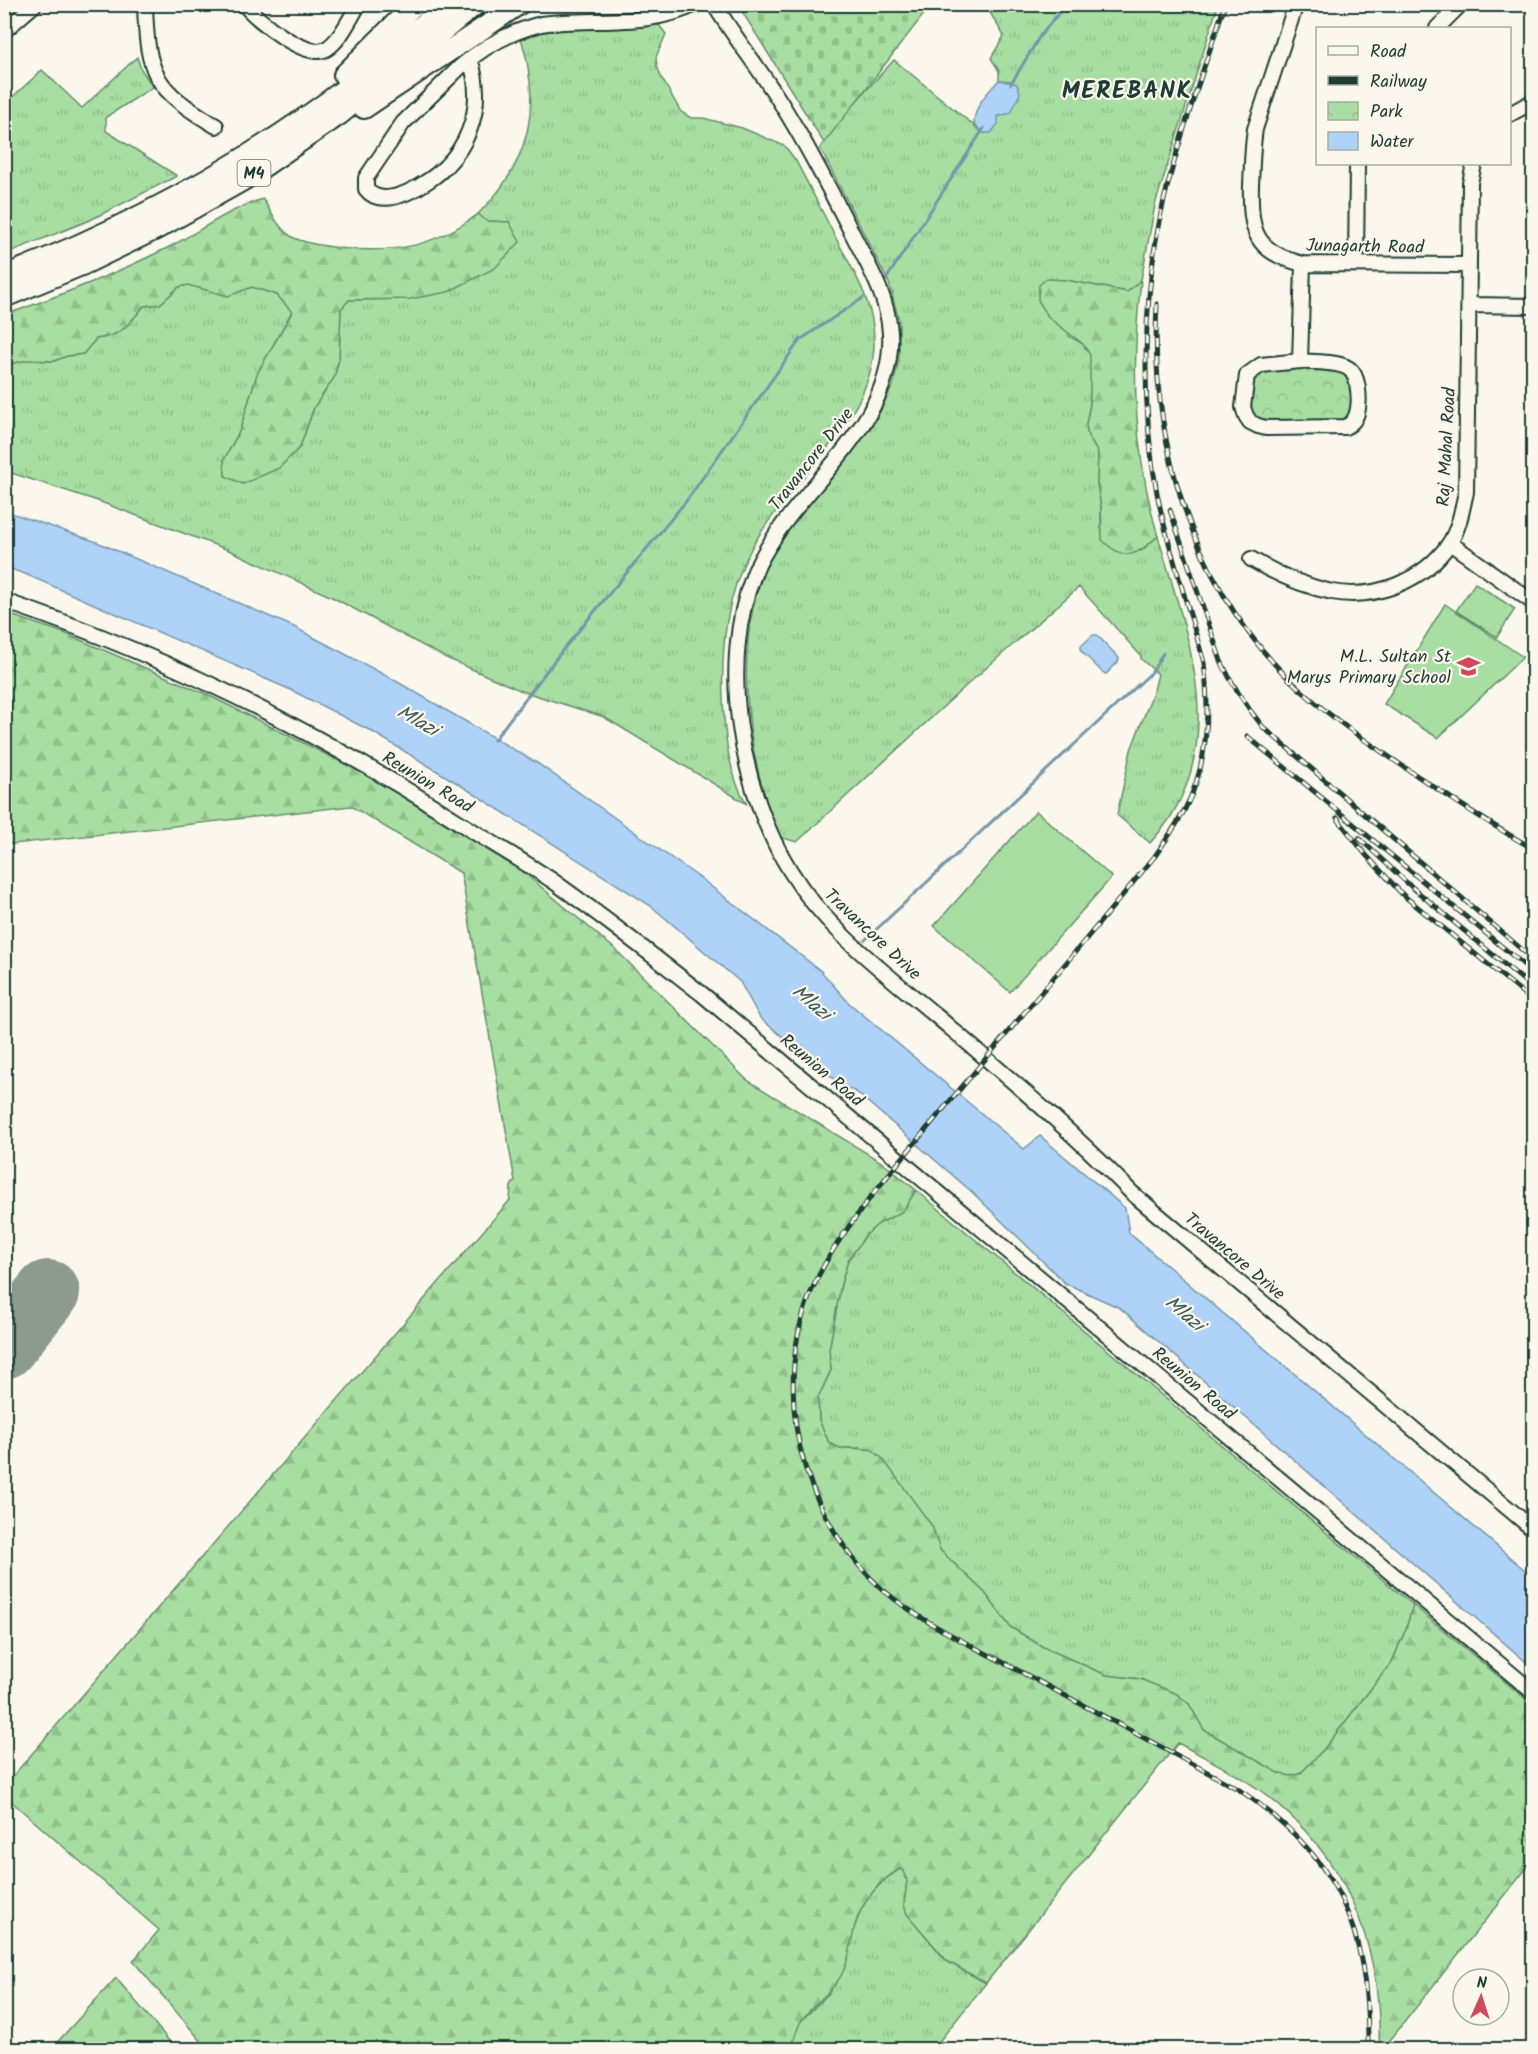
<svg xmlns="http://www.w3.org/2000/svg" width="1538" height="2054" font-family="Kalam,sans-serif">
  <defs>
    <pattern id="grass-tufts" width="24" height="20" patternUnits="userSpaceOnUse" patternTransform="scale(1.5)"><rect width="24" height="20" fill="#a8dea2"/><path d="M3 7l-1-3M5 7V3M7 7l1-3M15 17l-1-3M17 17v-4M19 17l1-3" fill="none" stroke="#90bf8c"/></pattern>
    <pattern id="forest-firs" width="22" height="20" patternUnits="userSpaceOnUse" patternTransform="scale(1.5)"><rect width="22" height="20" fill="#a8dea2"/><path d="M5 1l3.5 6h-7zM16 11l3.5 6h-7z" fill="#90bf8c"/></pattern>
    <pattern id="cemetery-stones" width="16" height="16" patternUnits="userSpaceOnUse" patternTransform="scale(1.5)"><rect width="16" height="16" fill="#a8dea2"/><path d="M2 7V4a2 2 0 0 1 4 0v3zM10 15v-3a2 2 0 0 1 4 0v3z" fill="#90bf8c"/></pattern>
    <pattern id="park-crowns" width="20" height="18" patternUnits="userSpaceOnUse" patternTransform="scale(1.5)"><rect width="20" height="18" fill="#a8dea2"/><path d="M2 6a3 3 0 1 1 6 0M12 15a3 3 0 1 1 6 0" fill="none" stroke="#90bf8c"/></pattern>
  </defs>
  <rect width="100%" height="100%" fill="#fbf7ec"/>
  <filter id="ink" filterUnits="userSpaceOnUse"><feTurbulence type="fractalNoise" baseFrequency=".0167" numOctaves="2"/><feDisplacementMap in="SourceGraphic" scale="12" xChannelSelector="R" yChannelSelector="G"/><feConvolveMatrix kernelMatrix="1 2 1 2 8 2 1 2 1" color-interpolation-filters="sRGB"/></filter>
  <g filter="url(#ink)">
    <path fill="url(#grass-tufts)" stroke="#648e6b" stroke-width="1.5" d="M1008 4 1218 5 1155 205 1141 280 1128 292 1066 280 1069 336 1083 344 1091 355 1090 404 1086 425 1088 436 1098 453 1097 484 1101 506V529L1141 551 1158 536C1184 627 1227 729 1170 818 1164 827 1157 835 1150 843L1117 815 1131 750 1154 690 1158 674 1141 659V656L1079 587 969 683 797 842 779 837C744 749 727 623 781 539L875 422 893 385 899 360V321L889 283 820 148 850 108 894 60 983 133 998 116 1004 115 1011 81 999 80V71L991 58 1004 36 989 11 990 7 1003 9Z
      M659 25 666 34 656 57 657 66 661 77 681 112 691 118H703L742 128 785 146 796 161C810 188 824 215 838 242 855 274 875 305 874 343 874 421 787 482 751 549 726 595 721 647 723 699 724 733 728 775 747 804L604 717 522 691 444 657 332 597 231 551 98 501 5 471 4 384 8 380 5 365 28 360 54 361 67 356 83 354 96 339C123 335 127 325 144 306L160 304 179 287 188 285 228 295 252 287 277 295 292 311 257 374 240 430 224 460 300 447 314 407 334 378 339 359 341 308 349 300 410 299 509 222 486 221 478 214C530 164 542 106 521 38 564 24 614 27 659 25Z
      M137 57 141 69 153 87 106 117V131L177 176 90 220 5 254V104L42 70 82 108Z
      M916 1190 1413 1605 1406 1629 1392 1662 1324 1749 1300 1774 1291 1776 1280 1774 1204 1730 1189 1704 1141 1679 1106 1675 1043 1647 1010 1627 985 1593 940 1550 932 1526 861 1448H839L829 1443 819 1420 818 1398 831 1370 829 1350 841 1284 848 1260 866 1235 878 1224 903 1211Z
      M900 1869 904 1871 907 1881 904 1905 908 1914 946 1961 986 1983 933 2049 791 2050 800 2022 829 1993 861 1910 869 1896 884 1880Z"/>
    <path fill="url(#forest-firs)" stroke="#648e6b" stroke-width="1.5" d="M263 199C271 212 279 230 294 238 307 244 325 246 339 248 393 254 434 247 478 214L486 221 509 222 520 242 495 268 448 292 410 299 349 300 341 309 339 359 334 378 314 407 300 447 279 468 243 484 225 476 224 460 240 430 257 374 292 312 277 295 252 287 228 296 188 285 179 287 160 304 144 306C127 326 123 335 96 339L83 354 67 356 54 361 28 360 5 365V315C59 296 113 275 165 249 198 233 228 209 263 199Z
      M1046 279 1066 280 1127 292 1141 280C1131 367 1133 451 1158 536 1135 556 1126 563 1102 540L1101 506 1097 484 1098 453 1088 436 1086 425 1090 404V355L1083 344 1049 318 1038 300 1039 285Z
      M5 613 64 633 208 695 375 779 527 875 616 950 747 1080 883 1163 916 1190 903 1211 878 1224 866 1235 848 1260 841 1284 829 1350 831 1370 818 1398 819 1420 829 1443 839 1448 871 1449 883 1459 932 1526 940 1550 985 1593 1010 1627 1043 1647 1106 1675 1140 1679 1177 1694 1189 1704 1204 1730 1280 1774 1291 1776 1300 1774 1324 1749 1392 1662 1406 1629 1413 1605 1533 1705V1860L1383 2049H1379C1383 1945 1346 1854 1261 1791 1235 1772 1205 1758 1178 1743L986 1983 947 1961 907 1914 904 1905 907 1881 904 1871 900 1869C879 1881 862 1901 855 1925 851 1942 850 1959 842 1974 832 1994 808 2007 800 2023 796 2031 794 2041 791 2050L208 2049 133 1961 159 1930 5 1796V1785L510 1200 511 1186 515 1181 461 873 351 806 5 845Z
      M116 1978 176 2049H51Z"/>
    <path fill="url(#cemetery-stones)" stroke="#648e6b" stroke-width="1.5" d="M738 5H931L824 143Z"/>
    <path fill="url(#park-crowns)" stroke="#648e6b" stroke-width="1.5" d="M1330 367 1348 374 1355 401 1347 421 1269 424 1257 421 1248 412 1251 377 1263 368Z"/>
    <path fill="#a8dea2" stroke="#648e6b" stroke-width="1.5" d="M1475 583 1515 609 1497 637 1456 611Z
      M1445 604 1523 657 1438 738 1384 704Z
      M1036 811 1112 877 1010 992 934 926Z"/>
    <path fill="#afd3f8" stroke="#7597aa" stroke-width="1.5" d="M999 80 1017 84 1020 93 1011 113 998 116V124L991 133H983L974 124C974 106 987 93 999 80Z
      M5 511 97 542 294 627 396 681 537 763 704 881 821 971 849 1003 1024 1149 1040 1136 1125 1208 1129 1233 1533 1577V1668L1120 1308 1065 1283 972 1192 856 1092 843 1086 760 1018 740 982 651 906 457 783 371 731 291 690 25 574 5 567Z
      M1093 635H1097L1119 658 1118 662 1106 674 1102 672 1081 651V646Z"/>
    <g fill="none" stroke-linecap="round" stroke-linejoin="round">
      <path stroke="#7597aa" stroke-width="3" d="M1011 84 1040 36 1066 4
        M885 281 984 128
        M494 740 561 652 687 500 800 340 863 298
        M865 940 1152 672 1163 653"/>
      <path stroke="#8d9a90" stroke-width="64" d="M4 1347 48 1292"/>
      <defs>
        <path id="minor" d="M145 4C147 75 154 89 216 126
          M244 4C257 20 306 60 326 49 340 41 350 18 359 4
          M714 4C734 37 759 68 779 100 806 143 829 188 852 233 868 265 888 297 890 333 895 414 821 470 779 530 770 544 760 558 754 574 718 664 740 791 791 872 826 929 883 971 934 1014 1002 1072 1070 1129 1132 1193L1534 1530
          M1296 4 1255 129C1252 148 1252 166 1251 185 1250 231 1254 252 1303 264L1469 265
          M1437 28 1461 4
          M4 31 35 4
          M470 59C478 83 479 106 469 131 464 144 456 156 446 166 431 182 384 213 366 189V178L403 123 460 67C485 45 510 32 541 24 593 17 648 28 696 4
          M1510 114 1534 101
          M1356 264 1357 164
          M1469 305 1534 306
          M1300 361C1314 363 1336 361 1348 368 1360 375 1361 407 1355 418 1353 423 1349 425 1345 427L1266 428 1258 426 1250 422 1246 416 1243 407 1247 375 1261 365Z
          M1300 361 1303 264
          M1450 543 1534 603
          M1251 559C1276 574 1303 586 1332 592 1376 600 1423 581 1449 544 1459 529 1462 510 1466 492L1470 183 1474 164
          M4 601C171 657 329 738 476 833 502 849 528 864 553 881 604 917 653 956 702 994L1534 1693"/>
        <path id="highway" d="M344 75 415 4
          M364 108 519 4
          M4 276C129 228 247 164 353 83 385 58 416 31 447 4
          M4 297 84 264 156 229 245 179 340 114 476 4"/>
      </defs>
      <use href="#minor" stroke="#1f3d34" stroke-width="18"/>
      <use href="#highway" stroke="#1f3d34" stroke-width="24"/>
      <use href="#minor" stroke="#fbf7ec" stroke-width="14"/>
      <use href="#highway" stroke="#fbf7ec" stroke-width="20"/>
      <defs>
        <path id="rail" d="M1225 4C1204 69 1180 134 1164 200 1143 290 1140 402 1157 493 1168 550 1189 606 1204 663 1210 711 1208 765 1185 809 1177 825 1165 841 1155 856 1095 929 1033 1002 972 1075 939 1114 905 1154 873 1194 852 1222 831 1249 816 1281 788 1339 787 1409 806 1470 821 1515 847 1558 882 1589 919 1621 967 1643 1010 1666 1086 1707 1162 1747 1238 1789 1340 1858 1369 1928 1368 2050
          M1157 304C1150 437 1190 579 1285 675 1322 712 1364 740 1407 769 1449 797 1490 825 1534 849
          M1170 510 1221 661C1232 685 1246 706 1263 727L1534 960
          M1247 736 1534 973
          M1337 818 1366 855 1403 895 1534 1002
          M1359 838 1406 882 1534 989"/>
      </defs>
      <use href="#rail" stroke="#1f3d34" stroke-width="5"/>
      <use href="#rail" stroke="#fbf7ec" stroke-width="3" stroke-dasharray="9" stroke-linecap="butt"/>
    </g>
  </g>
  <defs>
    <symbol id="school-bare" viewBox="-9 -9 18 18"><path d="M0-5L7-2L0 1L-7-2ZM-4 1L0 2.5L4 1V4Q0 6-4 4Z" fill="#d1495b" stroke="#fbf7ec" stroke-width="2.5" paint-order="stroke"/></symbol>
  </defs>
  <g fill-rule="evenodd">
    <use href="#school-bare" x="1452" y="650" width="33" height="33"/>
  </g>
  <g text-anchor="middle" stroke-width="4.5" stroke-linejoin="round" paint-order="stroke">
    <rect fill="#fbf7ec" stroke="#61756b" stroke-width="1.5" x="237.5" y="160" width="33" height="26" rx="4.5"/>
    <g font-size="16" font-weight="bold" fill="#1f3d34">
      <text x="254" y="179">M4</text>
    </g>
    <g font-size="18" fill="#1f3d34" stroke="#fbf7ec">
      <text transform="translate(1365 246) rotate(1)" y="6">Junagarth Road</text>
      <text transform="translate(1446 447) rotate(-87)" y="6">Raj Mahal Road</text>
      <text transform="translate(811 459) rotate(-52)" y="6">Travancore Drive</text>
      <text transform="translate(428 782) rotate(31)" y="6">Reunion Road</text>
      <text transform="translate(873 934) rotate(43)" y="6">Travancore Drive</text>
      <text transform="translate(822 1070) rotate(40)" y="6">Reunion Road</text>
      <text transform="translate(1235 1256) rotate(40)" y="6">Travancore Drive</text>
      <text transform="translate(1194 1383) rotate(40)" y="6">Reunion Road</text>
    </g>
    <g font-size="18" fill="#1f3d34" stroke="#fbf7ec" text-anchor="end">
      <text x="1451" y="662">M.L. Sultan St<tspan x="1451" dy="21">Marys Primary School</tspan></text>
    </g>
    <g font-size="20" font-style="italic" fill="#3c5b5b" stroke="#fbf7ec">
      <text transform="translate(418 720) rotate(30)" y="7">Mlazi</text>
      <text transform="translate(812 1002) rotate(40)" y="7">Mlazi</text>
      <text transform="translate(1185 1313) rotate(40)" y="7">Mlazi</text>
    </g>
    <g font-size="24" font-weight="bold" letter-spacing="1.5" fill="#1f3d34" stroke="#fbf7ec">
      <text x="1127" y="98">MEREBANK</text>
    </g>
  </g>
  <rect width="1538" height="2054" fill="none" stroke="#fbf7ec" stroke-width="24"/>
  <rect x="12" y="12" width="1514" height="2030" fill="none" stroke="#1f3d34" stroke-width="2" filter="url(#ink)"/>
  <rect x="1316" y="27" width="195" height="138" fill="#fbf7ec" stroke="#a3ada2" stroke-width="1.5"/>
  <rect x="1328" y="46" width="30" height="9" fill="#fbf7ec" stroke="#a3ada2" stroke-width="1.5"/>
  <text x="1370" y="57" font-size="18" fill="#1f3d34">Road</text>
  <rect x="1328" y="76" width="30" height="9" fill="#1f3d34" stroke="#a3ada2" stroke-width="1.5"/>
  <text x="1370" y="87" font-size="18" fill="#1f3d34">Railway</text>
  <rect x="1328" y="102" width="30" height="18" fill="url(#park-crowns)" stroke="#a3ada2" stroke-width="1.5"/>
  <text x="1370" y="117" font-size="18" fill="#1f3d34">Park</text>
  <rect x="1328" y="132" width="30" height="18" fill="#afd3f8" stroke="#a3ada2" stroke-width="1.5"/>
  <text x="1370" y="147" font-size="18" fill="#1f3d34">Water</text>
  <g transform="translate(1481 1997) rotate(3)"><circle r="28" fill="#fbf7ec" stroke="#a3ada2" stroke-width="1.5"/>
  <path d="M0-4.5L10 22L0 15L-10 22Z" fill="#d1495b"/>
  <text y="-9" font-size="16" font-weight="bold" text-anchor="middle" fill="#1f3d34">N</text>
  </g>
</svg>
